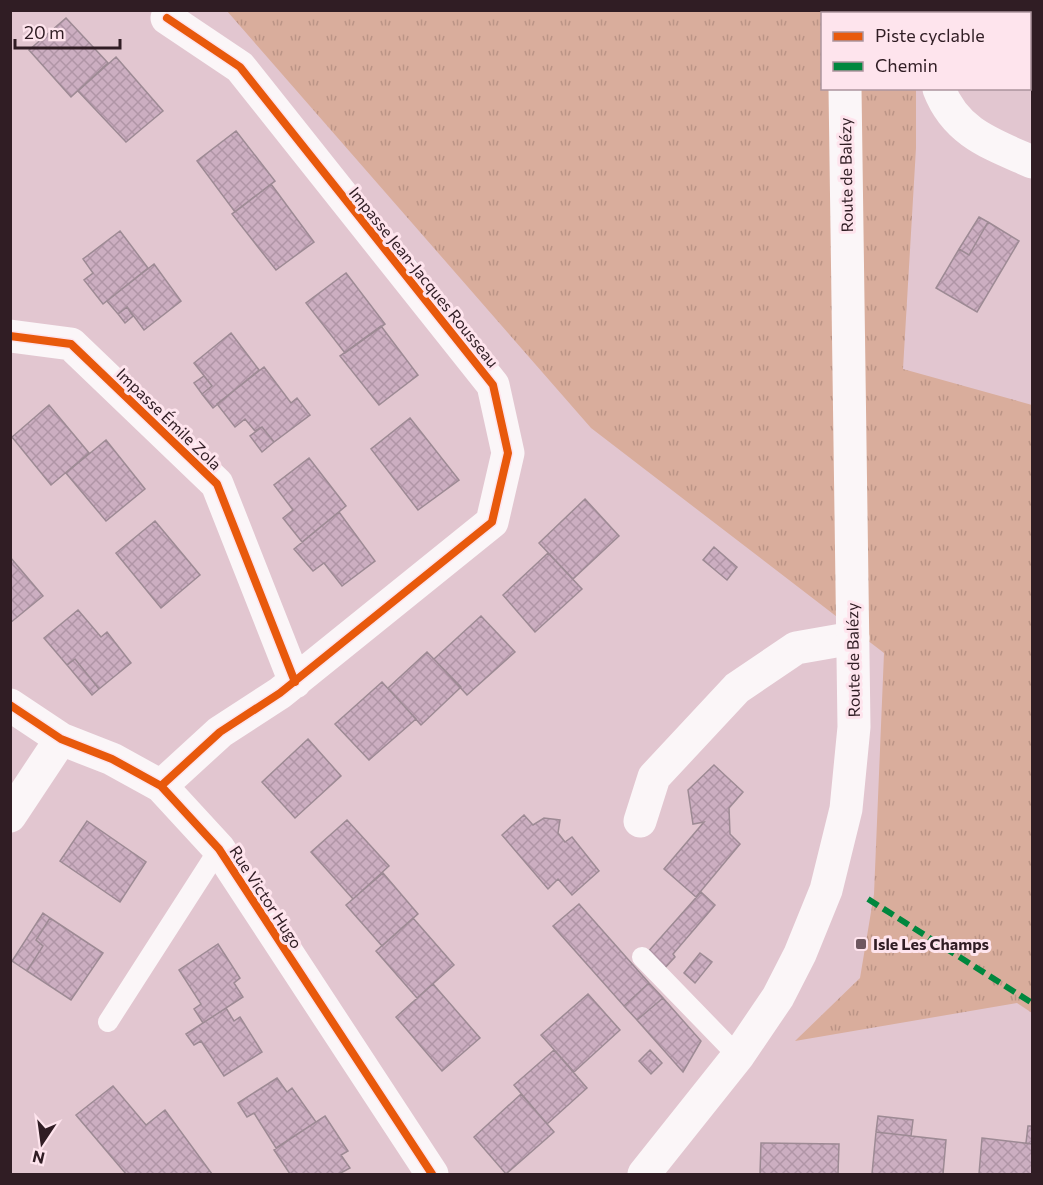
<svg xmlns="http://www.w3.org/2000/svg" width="1043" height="1185" font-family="Commissioner,sans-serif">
  <defs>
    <pattern id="grass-tufts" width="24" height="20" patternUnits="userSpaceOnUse" patternTransform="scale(1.5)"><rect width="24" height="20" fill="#d9ad9c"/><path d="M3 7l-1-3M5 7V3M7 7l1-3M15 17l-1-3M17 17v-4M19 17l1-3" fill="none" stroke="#bb9486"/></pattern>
    <pattern id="building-cross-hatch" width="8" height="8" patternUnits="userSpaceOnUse" patternTransform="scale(1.5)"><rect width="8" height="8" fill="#ccaec1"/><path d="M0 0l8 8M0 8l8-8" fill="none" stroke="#b095a6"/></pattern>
  </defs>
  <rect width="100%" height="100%" fill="#e2c6d0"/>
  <path fill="url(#grass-tufts)" d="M227 11H916V14H822V88L916 89V148L903 369 1032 405V1013L1017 1003 795 1041 860 978 874 894 884 653 591 428Z"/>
  <path fill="url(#building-cross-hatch)" stroke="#9d8a94" stroke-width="1.5" d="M66 18 108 63 71 97 29 50Z
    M116 57 163 111 126 142 78 91Z
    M236 131 275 181 235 212 197 161Z
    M271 184 314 242 276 270 232 214Z
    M979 217 988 222 969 255 959 249Z
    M988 222 1019 241 977 312 936 288 959 249 969 255Z
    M120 231 148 268 103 304 84 280 93 273 83 259Z
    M154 264 181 301 144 330 127 307 118 314 107 301Z
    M346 273 385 324 345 353 306 303Z
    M127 307 133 316 125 323 118 314Z
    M381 326 418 375 379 405 340 356Z
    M231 333 259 370 213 408 202 394 212 386 194 363Z
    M264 367 291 403 297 398 310 415 274 442 262 427 255 431 245 419 235 427 217 404Z
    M204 376 212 386 202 394 194 383Z
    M49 405 89 453 51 485 12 437Z
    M410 418 459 480 418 510 371 449Z
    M262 427 274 442 262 452 250 436Z
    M106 440 145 489 106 521 66 473Z
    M309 458 346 506 302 542 283 518 293 510 274 485Z
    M585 499 619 536 573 579 539 543Z
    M339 512 375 561 342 586 324 563 313 571 294 549Z
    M155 521 200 575 161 608 116 553Z
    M714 547 737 567 727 580 703 560Z
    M548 553 582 589 535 632 503 595Z
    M10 557 43 596 10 623Z
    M78 610 101 637 107 632 131 663 99 689 75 659 67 665 44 638Z
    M481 616 515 652 467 695 434 659Z
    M427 652 461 687 421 725 388 688Z
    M75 659 99 689 92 695 67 665Z
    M382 682 416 719 369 760 335 724Z
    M308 739 341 776 295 818 262 782Z
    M714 765 743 792 729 808 730 834 740 844 696 897 664 869 704 822 693 824 688 790Z
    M524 815 533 825 544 818 560 820 558 833 565 842 572 837 599 871 572 895 558 879 548 889 502 835Z
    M347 820 389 866 353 899 311 852Z
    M87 821 146 862 120 902 60 861Z
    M383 873 418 914 382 946 346 905Z
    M701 892 715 905 673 954 675 957 664 969 647 953Z
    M579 904 649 983 624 1006 553 926Z
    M43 913 50 918 36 940 43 946 27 971 12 961Z
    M50 918 103 953 71 1000 27 971 43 946 36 940Z
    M413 918 454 965 417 998 376 951Z
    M218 944 240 978 234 983 243 997 203 1023 194 1009 201 1004 179 970Z
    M700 953 712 962 695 983 684 973Z
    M649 983 663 998 637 1020 624 1006Z
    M433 984 480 1038 442 1071 396 1017Z
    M588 994 620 1030 574 1072 541 1035Z
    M663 998 701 1041 683 1072 637 1020Z
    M226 1008 234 1021 240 1017 262 1052 224 1076 201 1041 194 1045 186 1034Z
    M554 1050 587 1088 547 1124 514 1085Z
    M650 1050 662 1063 651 1074 639 1061Z
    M277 1078 287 1092 292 1088 316 1122 276 1148 254 1113 247 1117 238 1103Z
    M113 1086 146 1125 165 1110 212 1174H126L76 1115Z
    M521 1094 554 1132 506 1174 474 1137Z
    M325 1116 348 1151 341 1155 350 1168 339 1174H290L274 1150Z
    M878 1116 913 1120 911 1136 876 1132Z
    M1028 1126H1032V1144L1026 1143Z
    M876 1132 946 1140 943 1174H872Z
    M982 1138 1032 1144V1174H979Z
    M761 1143 839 1144 838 1174H760Z"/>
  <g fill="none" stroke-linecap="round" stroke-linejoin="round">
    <path stroke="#fbf6f8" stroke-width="20" d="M642 957 738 1056
      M108 1022 219 849"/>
    <path stroke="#fbf6f8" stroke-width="33" d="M1030 16 1032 11
      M939 89C956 133 992 144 1032 162
      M10 336 71 344 217 484 295 682
      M10 705 61 739 112 759 161 786 219 849 432 1174
      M161 786 220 732 280 693 492 522 508 453 493 385 240 67 167 18
      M10 816 61 739
      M640 821 654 777 737 688 796 648 853 638"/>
    <path stroke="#fbf6f8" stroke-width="33" d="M847 14V10
      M644 1174 738 1056 778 997 800 954 826 890 846 809 854 727 845 88"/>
    <path stroke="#00873e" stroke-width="6" stroke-dasharray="12 6" stroke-linecap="butt" d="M884 14V10
      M868 899 1032 1003"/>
    <defs>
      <path id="cycleway" d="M10 336 71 344 217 484 295 682
        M10 705 61 739 112 759 161 786 219 849 432 1174
        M161 786 220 732 280 693 492 522 508 453 493 385 240 67 167 18"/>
    </defs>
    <use href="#cycleway" stroke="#fee4ed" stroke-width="11"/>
    <use href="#cycleway" stroke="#e8590c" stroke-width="8"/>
  </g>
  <rect fill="#6e5860" stroke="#fee4ed" stroke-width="2" x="855" y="938" width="12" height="12" rx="3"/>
  <g text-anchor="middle" stroke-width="6" stroke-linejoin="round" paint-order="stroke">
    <g font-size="16" fill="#301d24" stroke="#fee4ed">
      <text transform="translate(846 175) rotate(-91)" y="6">Route de Balézy</text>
      <text transform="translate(424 277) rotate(51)" y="6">Impasse Jean-Jacques Rousseau</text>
      <text transform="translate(169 419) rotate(44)" y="6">Impasse Émile Zola</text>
      <text transform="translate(853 660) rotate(-91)" y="6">Route de Balézy</text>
      <text transform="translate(266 897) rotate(57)" y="6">Rue Victor Hugo</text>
    </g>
    <g font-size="16" font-weight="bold" fill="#301d24" stroke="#fee4ed" text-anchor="start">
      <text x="873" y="950">Isle Les Champs</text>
    </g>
  </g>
  <rect width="1043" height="1185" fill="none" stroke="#301d24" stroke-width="24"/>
  <rect x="821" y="12" width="210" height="78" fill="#fee4ed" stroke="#ac949d" stroke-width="1.5"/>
  <rect x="833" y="32" width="30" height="9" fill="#e8590c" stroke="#ac949d" stroke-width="1.5"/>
  <text x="875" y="42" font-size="18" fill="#301d24">Piste cyclable</text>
  <rect x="833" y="62" width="30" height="9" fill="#00873e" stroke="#ac949d" stroke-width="1.5"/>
  <text x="875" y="72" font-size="18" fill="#301d24">Chemin</text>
  <g transform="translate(42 1143) rotate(193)" stroke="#fee4ed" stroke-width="4.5" paint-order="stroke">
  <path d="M0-4.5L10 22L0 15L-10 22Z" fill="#301d24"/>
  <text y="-9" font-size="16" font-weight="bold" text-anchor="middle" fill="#301d24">N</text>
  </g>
  <path d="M15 39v9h105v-9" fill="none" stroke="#301d24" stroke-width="3"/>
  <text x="24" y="39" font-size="18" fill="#301d24" stroke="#fee4ed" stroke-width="4.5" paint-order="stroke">20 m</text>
</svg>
